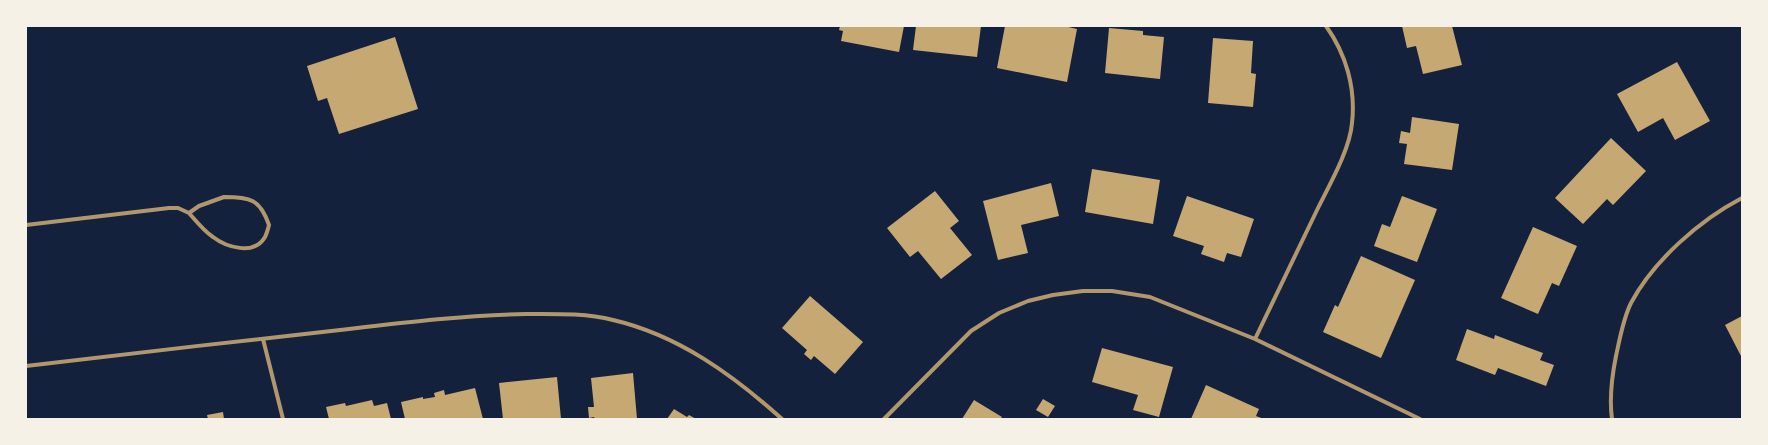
<svg xmlns="http://www.w3.org/2000/svg" width="1768" height="445" font-family="Overpass,sans-serif">
  <rect width="100%" height="100%" fill="#14213d"/>
  <path fill="#c6a872" d="M840 26H904L899 52 841 41 843 31 839 30Z
    M916 26H981L977 57 913 50Z
    M1005 26H1064L1077 29 1067 82 997 68Z
    M1402 26H1452L1462 65 1423 74 1416 46 1407 48Z
    M1109 28 1143 31V35L1164 37 1160 79 1105 73Z
    M395 37 418 109 339 134 327 98 318 101 307 66Z
    M1213 38 1253 41 1251 73 1256 74 1253 107 1208 103Z
    M1677 62 1710 121 1675 140 1663 118 1638 132 1617 94Z
    M1412 117 1459 124 1452 170 1404 164 1407 144 1399 143 1401 131 1410 133Z
    M1611 138 1646 171 1613 205 1607 199 1583 224 1555 198Z
    M1092 169 1160 180 1153 224 1085 212Z
    M1051 183 1059 216 1021 225 1028 253 998 260 983 201Z
    M935 191 959 221 950 228 972 255 941 279 918 251 910 257 887 228Z
    M1187 196 1254 219 1241 257 1227 253 1224 262 1201 254 1204 246 1173 236Z
    M1402 196 1437 209 1417 262 1374 246 1382 224 1390 227Z
    M1533 227 1577 246 1559 286 1552 283 1538 314 1501 298Z
    M1361 256 1415 280 1381 358 1323 332 1335 305 1338 307Z
    M810 296 863 342 835 374 814 356 811 360 804 354 807 350 782 328Z
    M1742 316V358L1725 325Z
    M1467 329 1494 339 1495 335 1543 353 1540 360 1554 365 1546 386 1498 368 1495 375 1456 360Z
    M1102 348 1173 367 1159 417 1133 410 1138 395 1092 382Z
    M633 373 637 419H595L594 417 589 418 588 407H594L591 378Z
    M557 377 561 419H503L499 383Z
    M1206 385 1259 409 1256 416 1264 419H1191Z
    M475 388 483 419H405L401 402 423 397V399L435 397 434 393 444 390 445 395Z
    M1043 399 1055 406 1048 417 1036 410Z
    M372 400 374 406 387 403 391 419H329L326 407 345 403 346 406Z
    M974 400 1002 417 1000 419H962Z
    M674 409 687 417 689 415 696 419H667Z
    M223 412 224 419H208L207 415Z"/>
  <g fill="none" stroke-linecap="round" stroke-linejoin="round">
    <path stroke="#b1986c" stroke-width="4" d="M224 197C250 197 260 199 269 225 268 229 267 233 265 237 254 256 226 247 213 237 204 231 196 221 189 213L199 206Z
      M26 225 169 208H178L189 213
      M263 339 283 419
      M1255 339C1276 295 1297 251 1318 208 1330 184 1350 149 1352 123 1356 88 1346 54 1326 26
      M26 366C134 353 241 341 349 329 408 322 467 315 526 314 555 314 585 313 613 320 678 335 733 375 782 419
      M884 419 971 331 999 313 1028 301 1053 295 1083 291H1112L1150 297 1255 339 1420 419
      M1612 419C1609 398 1612 376 1616 356 1620 338 1623 319 1631 303 1654 260 1700 220 1742 198"/>
  </g>
  <rect width="1768" height="445" fill="none" stroke="#f6f1e7" stroke-width="54"/>
</svg>
